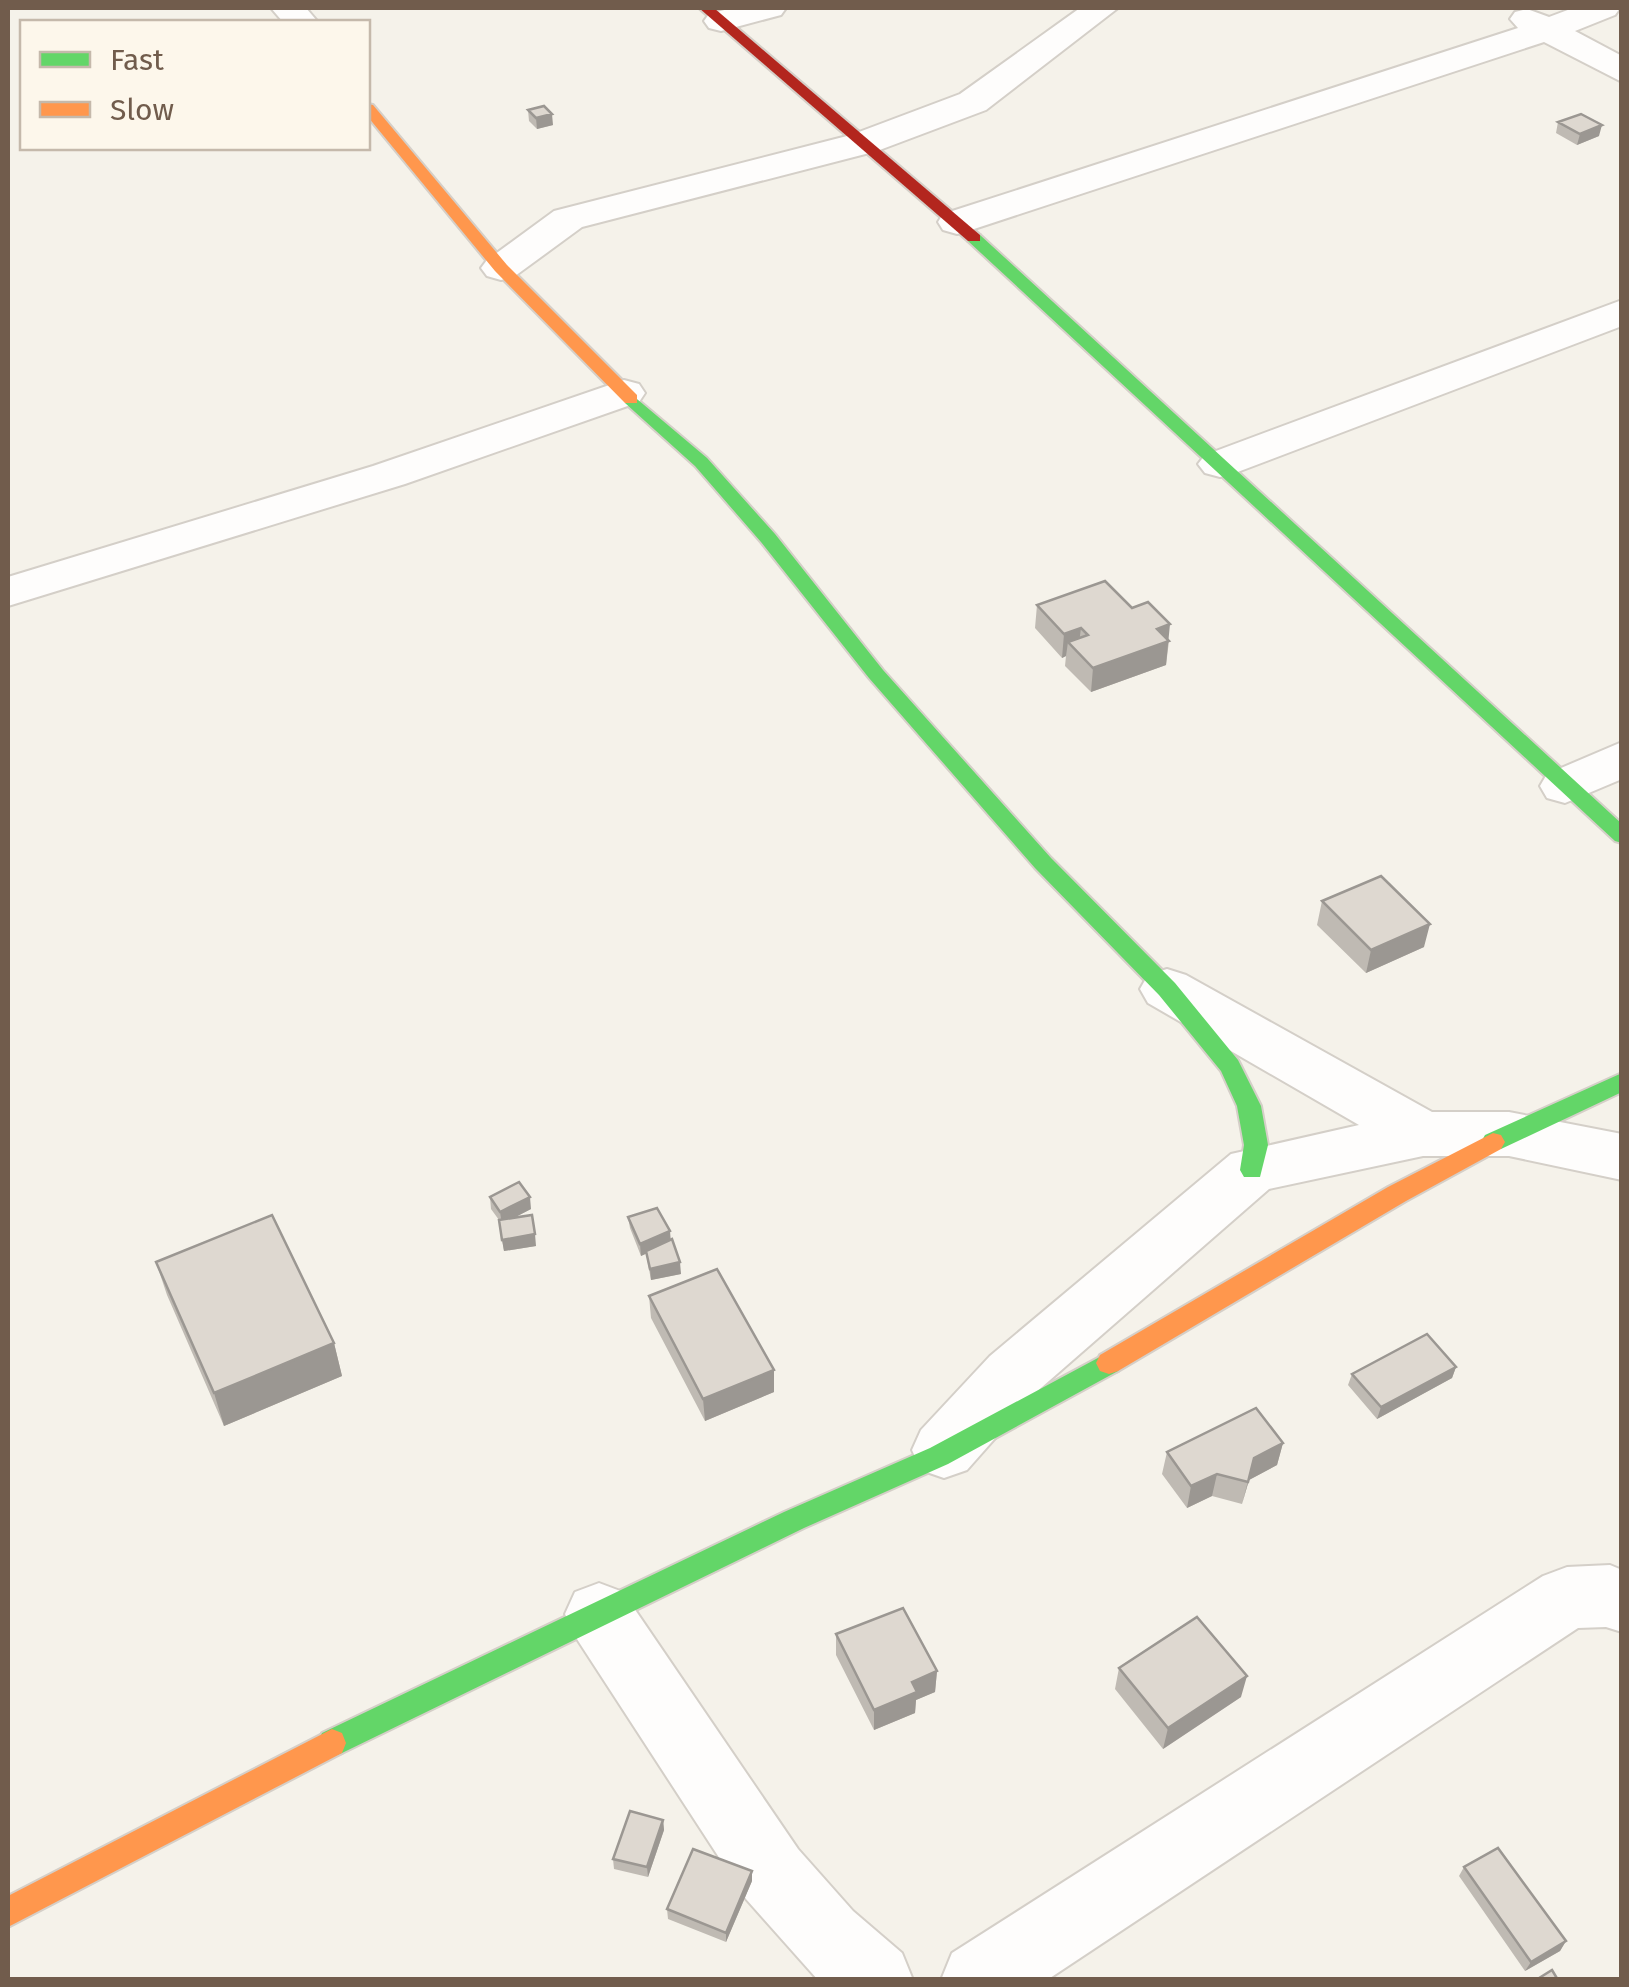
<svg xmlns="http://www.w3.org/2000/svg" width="1629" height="1987" font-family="'Fira Sans',sans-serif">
  <rect width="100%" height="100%" fill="#f5f2ea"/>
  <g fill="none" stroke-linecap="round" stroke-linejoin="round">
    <defs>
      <path id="street" d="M271 8H306L318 22H283Z
        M732 8H786L781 15 721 31 709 28 704 21 709 14Z
        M1080 8H1118L986 110 877 151 582 227 515 276 501 280 487 276 481 268 487 260 554 211 851 135 960 94Z
        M1573 8H1620L1615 15 1575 31 1622 56V82L1544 42 971 230 957 234 943 230 938 222 943 214 1518 28 1510 19 1515 12 1527 9 1549 17Z
        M1622 300V326L1235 473 1220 477 1205 473 1198 464 1205 455Z
        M624 380 639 384 645 393 639 402 405 484 8 606V577L373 466Z
        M1622 742V779L1565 803 1547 798 1540 786 1547 774Z
        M1167 969 1186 975 1432 1112H1509L1622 1134V1180L1509 1156H1423L1269 1189 1034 1394 967 1470 944 1478 921 1470 912 1450 921 1430 990 1356 1231 1154 1359 1125 1148 1003 1140 989 1148 975Z
        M1610 1565 1622 1570V1632L1606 1627 1578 1628 1047 1980H941L952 1953 1543 1576 1567 1567Z
        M599 1583 623 1592 798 1849 853 1911 902 1953 913 1980H818L746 1899 575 1636 565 1614 575 1592Z"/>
      <path id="fast" d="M968 235H980L1622 824V843L1615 841 968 241Z
        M631 394 707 458 775 534 883 670 1051 858 1175 983 1238 1060 1261 1106 1268 1145 1260 1177H1244L1240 1170 1244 1145 1237 1106 1221 1071 1159 995 1035 868 869 678 761 542 695 466 625 403V395Z
        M1622 1073V1092L1501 1149H1485L1481 1142 1485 1135Z
        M1109 1352 1118 1355 1122 1363 1118 1371 948 1464 804 1528 342 1753 332 1757 322 1753 318 1743 322 1733 784 1512 930 1448Z"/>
      <path id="slow" d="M368 104 373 105 507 265 637 395V403H625L495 271 368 117Z
        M1493 1133 1501 1135 1505 1142 1501 1149 1406 1201 1118 1371 1109 1374 1100 1371 1096 1363 1100 1355 1388 1187Z
        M332 1729 342 1733 346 1743 342 1753 8 1927V1896Z"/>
      <path id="jam" d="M699 8H714L980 235V241H968Z"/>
    </defs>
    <use href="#street" stroke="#d4cfc8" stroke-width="4"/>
    <use href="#fast" stroke="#d5cfc8" stroke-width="4"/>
    <use href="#slow" stroke="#d5cfc8" stroke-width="4"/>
    <use href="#jam" stroke="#d5cfc8" stroke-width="4"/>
    <use href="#street" fill="#fefdfc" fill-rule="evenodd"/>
    <use href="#fast" fill="#63d668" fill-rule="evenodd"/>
    <use href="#slow" fill="#ff974d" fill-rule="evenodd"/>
    <use href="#jam" fill="#b3261e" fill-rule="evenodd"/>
  </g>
  <path fill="#bfbab3" d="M528 110 553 125 537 129 529 121Z
    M1558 122 1599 136 1577 145 1556 133Z
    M1037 605 1132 608 1169 641 1166 665 1091 692 1065 666 1066 656 1062 658 1035 628Z
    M1322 901 1424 947 1366 973 1317 925Z
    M490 1197 531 1209 513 1218 536 1246 504 1251 499 1220 491 1209Z
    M628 1217 670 1239 681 1274 651 1280 646 1253 641 1256 630 1228Z
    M156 1262 334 1343 342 1376 224 1426 167 1295Z
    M649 1296 774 1370V1392L705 1421 651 1318Z
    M1456 1367 1452 1378 1377 1419 1348 1385 1352 1374Z
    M1283 1443 1277 1465 1249 1480 1242 1504 1212 1496 1187 1508 1162 1474 1167 1452Z
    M836 1634 937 1671 935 1692 916 1700 915 1713 874 1730 836 1655Z
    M1119 1668 1241 1697 1163 1749 1115 1689Z
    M663 1820 664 1830 648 1877 614 1869 613 1859Z
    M1464 1867 1566 1941 1560 1951 1525 1971 1459 1876Z
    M752 1881 726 1942 668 1919 667 1909Z"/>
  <path fill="#9b9792" d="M552 114 553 125 537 129 536 118Z
    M1602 125 1599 136 1577 145 1580 134Z
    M1170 624 1166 665 1091 692 1093 668 1157 629Z
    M1081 628 1078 651 1068 642 1066 656 1062 658 1064 634Z
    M1430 924 1424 947 1366 973 1371 950Z
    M530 1197 531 1209 502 1224 500 1212Z
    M670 1231 671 1243 641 1256 640 1244Z
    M535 1234 536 1246 504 1251 502 1240Z
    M680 1262 681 1274 651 1280 650 1269Z
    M334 1343 342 1376 224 1426 214 1393Z
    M1456 1367 1452 1378 1377 1419 1381 1407Z
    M774 1370V1392L705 1421 703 1399Z
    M1283 1443 1277 1465 1249 1480 1242 1504 1254 1458Z
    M1217 1474 1212 1496 1187 1508 1191 1486Z
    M937 1671 935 1692 916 1700 915 1713 874 1730V1710L912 1682Z
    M1247 1676 1241 1697 1163 1749 1168 1728Z
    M663 1820 664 1830 648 1877 647 1867Z
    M752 1871V1881L726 1942V1933Z
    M1566 1941 1560 1951 1525 1971 1531 1962Z"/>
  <path fill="#ded8d0" stroke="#9b9792" stroke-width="2.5" d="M544 106 552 114 536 118 528 110Z
    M1581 114 1602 125 1580 134 1558 122Z
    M1105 581 1132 608 1148 602 1170 624 1157 629 1169 641 1093 668 1068 642 1088 635 1081 628 1064 634 1037 605Z
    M1381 876 1430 924 1371 950 1322 901Z
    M519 1182 530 1197 500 1212 490 1197Z
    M657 1208 670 1231 640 1244 628 1217Z
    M272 1215 334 1343 214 1393 156 1262Z
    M532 1215 535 1234 502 1240 499 1220Z
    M672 1239 680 1262 650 1269 646 1251Z
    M717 1269 774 1370 703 1399 649 1296Z
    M1427 1334 1456 1367 1381 1407 1352 1374Z
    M1256 1408 1283 1443 1254 1458 1248 1482 1217 1474 1191 1486 1167 1452Z
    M903 1608 937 1671 912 1682 917 1692 874 1710 836 1634Z
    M1197 1617 1247 1676 1168 1728 1119 1668Z
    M630 1811 663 1820 647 1867 613 1859Z
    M1498 1848 1566 1941 1531 1962 1464 1867Z
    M693 1849 752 1871 726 1933 667 1909Z
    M1552 1970 1558 1980H1536Z"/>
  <rect width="1629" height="1987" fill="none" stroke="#715c4c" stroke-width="20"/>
  <rect x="20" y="20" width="350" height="130" fill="#fdf7eb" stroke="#c5b9ab" stroke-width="2.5"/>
  <rect x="40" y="52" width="50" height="15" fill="#63d668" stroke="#c5b9ab" stroke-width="2.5"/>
  <text x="110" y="70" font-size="30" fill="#715c4c">Fast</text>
  <rect x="40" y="102" width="50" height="15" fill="#ff974d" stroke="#c5b9ab" stroke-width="2.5"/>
  <text x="110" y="120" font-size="30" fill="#715c4c">Slow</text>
</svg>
